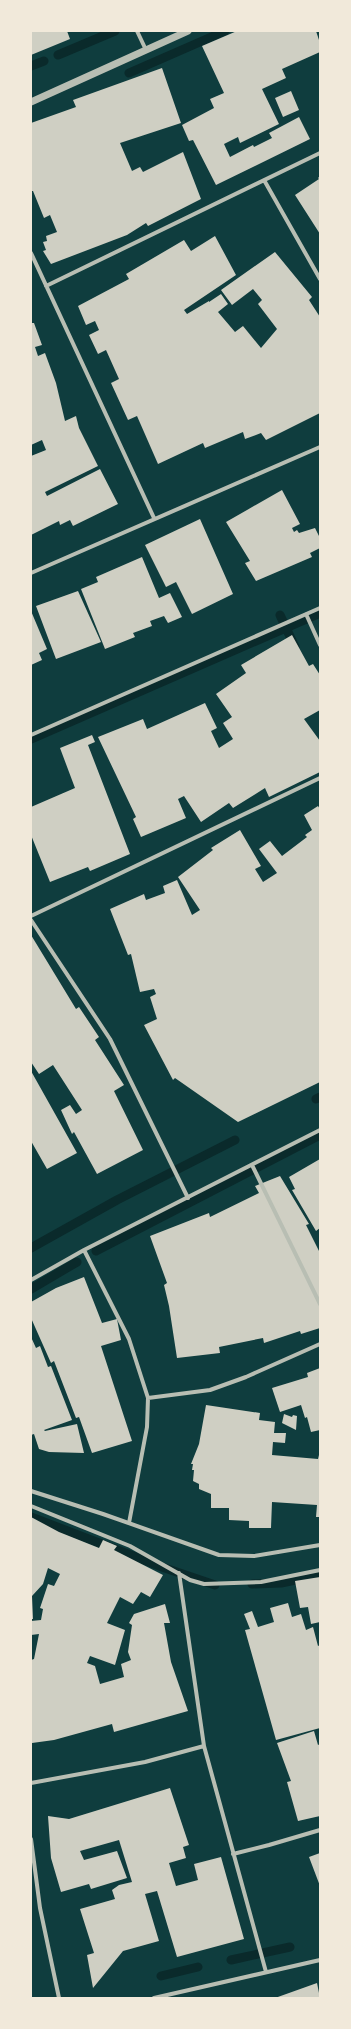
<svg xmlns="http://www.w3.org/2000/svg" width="351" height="2029" font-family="Rubik,sans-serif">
  <rect width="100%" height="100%" fill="#0f3d3e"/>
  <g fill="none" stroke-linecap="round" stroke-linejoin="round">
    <path stroke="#0a2a2b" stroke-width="9" d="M58 55 115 31
      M31 66 44 61
      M129 73 225 31
      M280 615 295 647
      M31 739 320 613
      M316 1099 320 1097
      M31 1248 117 1200 235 1140
      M96 1251 320 1135
      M31 1289 77 1262
      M31 1517 162 1567 215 1585
      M252 1584 281 1583 320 1575
      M231 1960 290 1947
      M161 1976 198 1967"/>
  </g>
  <path fill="#cfcfc3" d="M31 31H67L70 39 31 55Z
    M237 31H316L320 43V52L282 69 286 78 262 89 279 124 240 143 238 137 224 144 230 157 253 145 254 147 272 138 269 133 299 117 310 139 216 185 193 140 189 141 182 125 214 108 210 99 224 93 202 46Z
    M162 68 181 123 120 143 132 171 140 167 143 172 183 152 201 199 148 226 146 223 127 235 51 264 43 251 46 250 43 242 47 241 46 236 57 232 50 215 44 218 33 191H31V123L76 107 73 100Z
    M291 91 299 110 283 117 275 98Z
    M320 176V234L295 195 319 179 318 178Z
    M215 236 236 275 184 310 187 314 209 301V302L221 294 228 304 218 312 235 332 243 326 261 348 277 329 258 304 262 300 253 289 232 305 221 290 275 252 312 297 309 300 320 317V413L266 440 261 433 245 439 243 432 205 448 203 443 158 464 137 416 128 420 111 383 119 379 106 350 98 354 89 335 99 330 95 321 86 325 78 306 129 279 126 274 184 240 191 251Z
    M31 323H34L42 345 35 347 38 356 45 353 56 383 65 421 76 416 79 428 98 466 45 492 47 496 100 469 118 504 73 526 70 520 60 525 59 521 31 535V456L46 450 42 440 31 445Z
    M282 490 300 524 292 528 294 532 297 530 299 533 315 528 320 538V548L310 553 312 557 256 581 245 563 250 561 226 522Z
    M200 519 233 594 192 614 176 582 166 587 145 545Z
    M142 557 159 598 170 593 182 617 168 623 164 616 150 621 152 626 133 633 135 637 105 649 81 589 98 582 96 577Z
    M78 591 101 642 56 659 36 606Z
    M31 611 47 649 39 653 42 660 31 665Z
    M292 635 309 666 313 664 320 675V710L304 719 320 741V772L269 797 265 788 233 808 229 803 201 822 184 796 178 799 186 818 141 837 133 819 136 817 98 737 143 719 147 729 205 703 217 728 211 731 219 748 233 739 223 723 232 717 216 694 246 673 241 665Z
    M92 735 95 742 88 745 130 854 90 871 88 867 50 882 31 835V807L75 788 60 748Z
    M318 806 320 809V1082L238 1122 175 1078 173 1080 144 1025 157 1019 150 997 156 994 154 989 140 992 131 954 128 955 110 909 144 894 146 900 165 893 163 886 177 880 192 915 200 910 178 877 213 850 211 848 240 830 261 866 255 869 263 882 277 873 259 849 270 841 282 856 307 837 305 835 312 830 304 815Z
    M31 935 76 1009 79 1007 99 1037 95 1040 124 1085 114 1091 143 1150 97 1174 74 1132 72 1134 61 1110 70 1105 76 1114 82 1110 53 1065 39 1074 31 1062Z
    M31 1071 77 1153 47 1169 31 1141Z
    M320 1159V1228L316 1231 292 1190 295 1189 289 1177Z
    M280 1176 309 1224 306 1225 320 1253V1328L301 1334 300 1331 264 1343 263 1338 219 1347 220 1353 177 1358 169 1306 164 1285 167 1283 150 1236 209 1213 210 1217 259 1193 255 1186Z
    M84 1277 102 1323 117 1319 121 1340 101 1346 132 1441 92 1453 79 1417 76 1418 54 1361 51 1363 31 1318V1302L56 1288Z
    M31 1337 36 1348 40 1346 48 1367 51 1366 72 1420 44 1430 45 1431 77 1424 84 1453 49 1452 39 1449 34 1434 31 1435Z
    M320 1368V1430L311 1432 307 1417 305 1418 301 1405 280 1412 272 1388 308 1377 307 1373Z
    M206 1405 260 1413 259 1420 275 1422 274 1433H286L285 1443 273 1442 272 1455 318 1459 320 1451V1517H316L317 1505 272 1502 271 1528H249V1521L229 1520V1508H211V1494L199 1489V1484L193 1481 194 1470H192L193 1464H191L199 1444Z
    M284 1414 292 1417 293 1415 297 1416 296 1430 282 1423Z
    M31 1517 59 1532 99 1548 103 1540 117 1546 114 1550 163 1575 150 1597 141 1592 133 1604 120 1597 107 1623 125 1630 115 1665 90 1656 87 1663 95 1666 100 1684 124 1677 121 1664 131 1660 128 1652 132 1625 129 1623 134 1614 165 1604 170 1623H164L171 1662 188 1711 114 1732 112 1724 54 1740 32 1743 31 1660 34 1659 39 1634 31 1635V1621L41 1620 43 1609 40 1608 48 1584 54 1586 60 1574 48 1568 43 1584 32 1596 33 1619H31Z
    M320 1577V1622L311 1624 308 1607 300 1608 295 1581Z
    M288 1603 292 1617 301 1614 306 1630 313 1627 318 1646 320 1645V1728L276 1740 245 1630 250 1629 244 1614 252 1611 258 1627 274 1622 270 1608Z
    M314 1731 318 1745 320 1744V1816L298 1821 287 1782 291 1781 277 1743Z
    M170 1788 189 1845 183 1847 186 1858 169 1863 176 1886 198 1880 194 1864 221 1857 244 1939 177 1957 157 1891 145 1894 159 1941 123 1951 93 1988 87 1955 94 1953 80 1909 115 1899 112 1890 119 1885 132 1882 119 1840 80 1851 84 1860 117 1851 127 1878 91 1889 89 1884 61 1892 51 1858 48 1816 69 1819Z
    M320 1853V1886L309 1857Z
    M317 1983 320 1998H275Z"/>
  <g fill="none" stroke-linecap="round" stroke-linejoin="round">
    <path stroke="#b8beb3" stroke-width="4" d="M137 31 146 50
      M264 180 320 279
      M31 253 154 518
      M46 286 320 153
      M31 573 320 447
      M306 614 320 645
      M31 735 320 608
      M31 916 320 778
      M31 920 110 1039 188 1198
      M252 1165 320 1304
      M84 1250 129 1339 148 1398 147 1427 129 1523
      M31 1280 84 1250 320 1130
      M148 1398 210 1390 246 1377 320 1344
      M31 1491 103 1514 219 1555 254 1556 320 1545
      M31 1506 130 1546 190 1580 204 1584 261 1582 320 1570
      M179 1573 204 1746 266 1972
      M31 1783 145 1762 204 1746
      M31 1839 40 1908 59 1998
      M233 1854 269 1845 320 1830
      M154 1998 320 1960"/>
    <path stroke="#b8beb3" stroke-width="7" d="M31 102 188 31"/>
  </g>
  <rect width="351" height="2029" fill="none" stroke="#f1e9da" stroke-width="64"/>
</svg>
